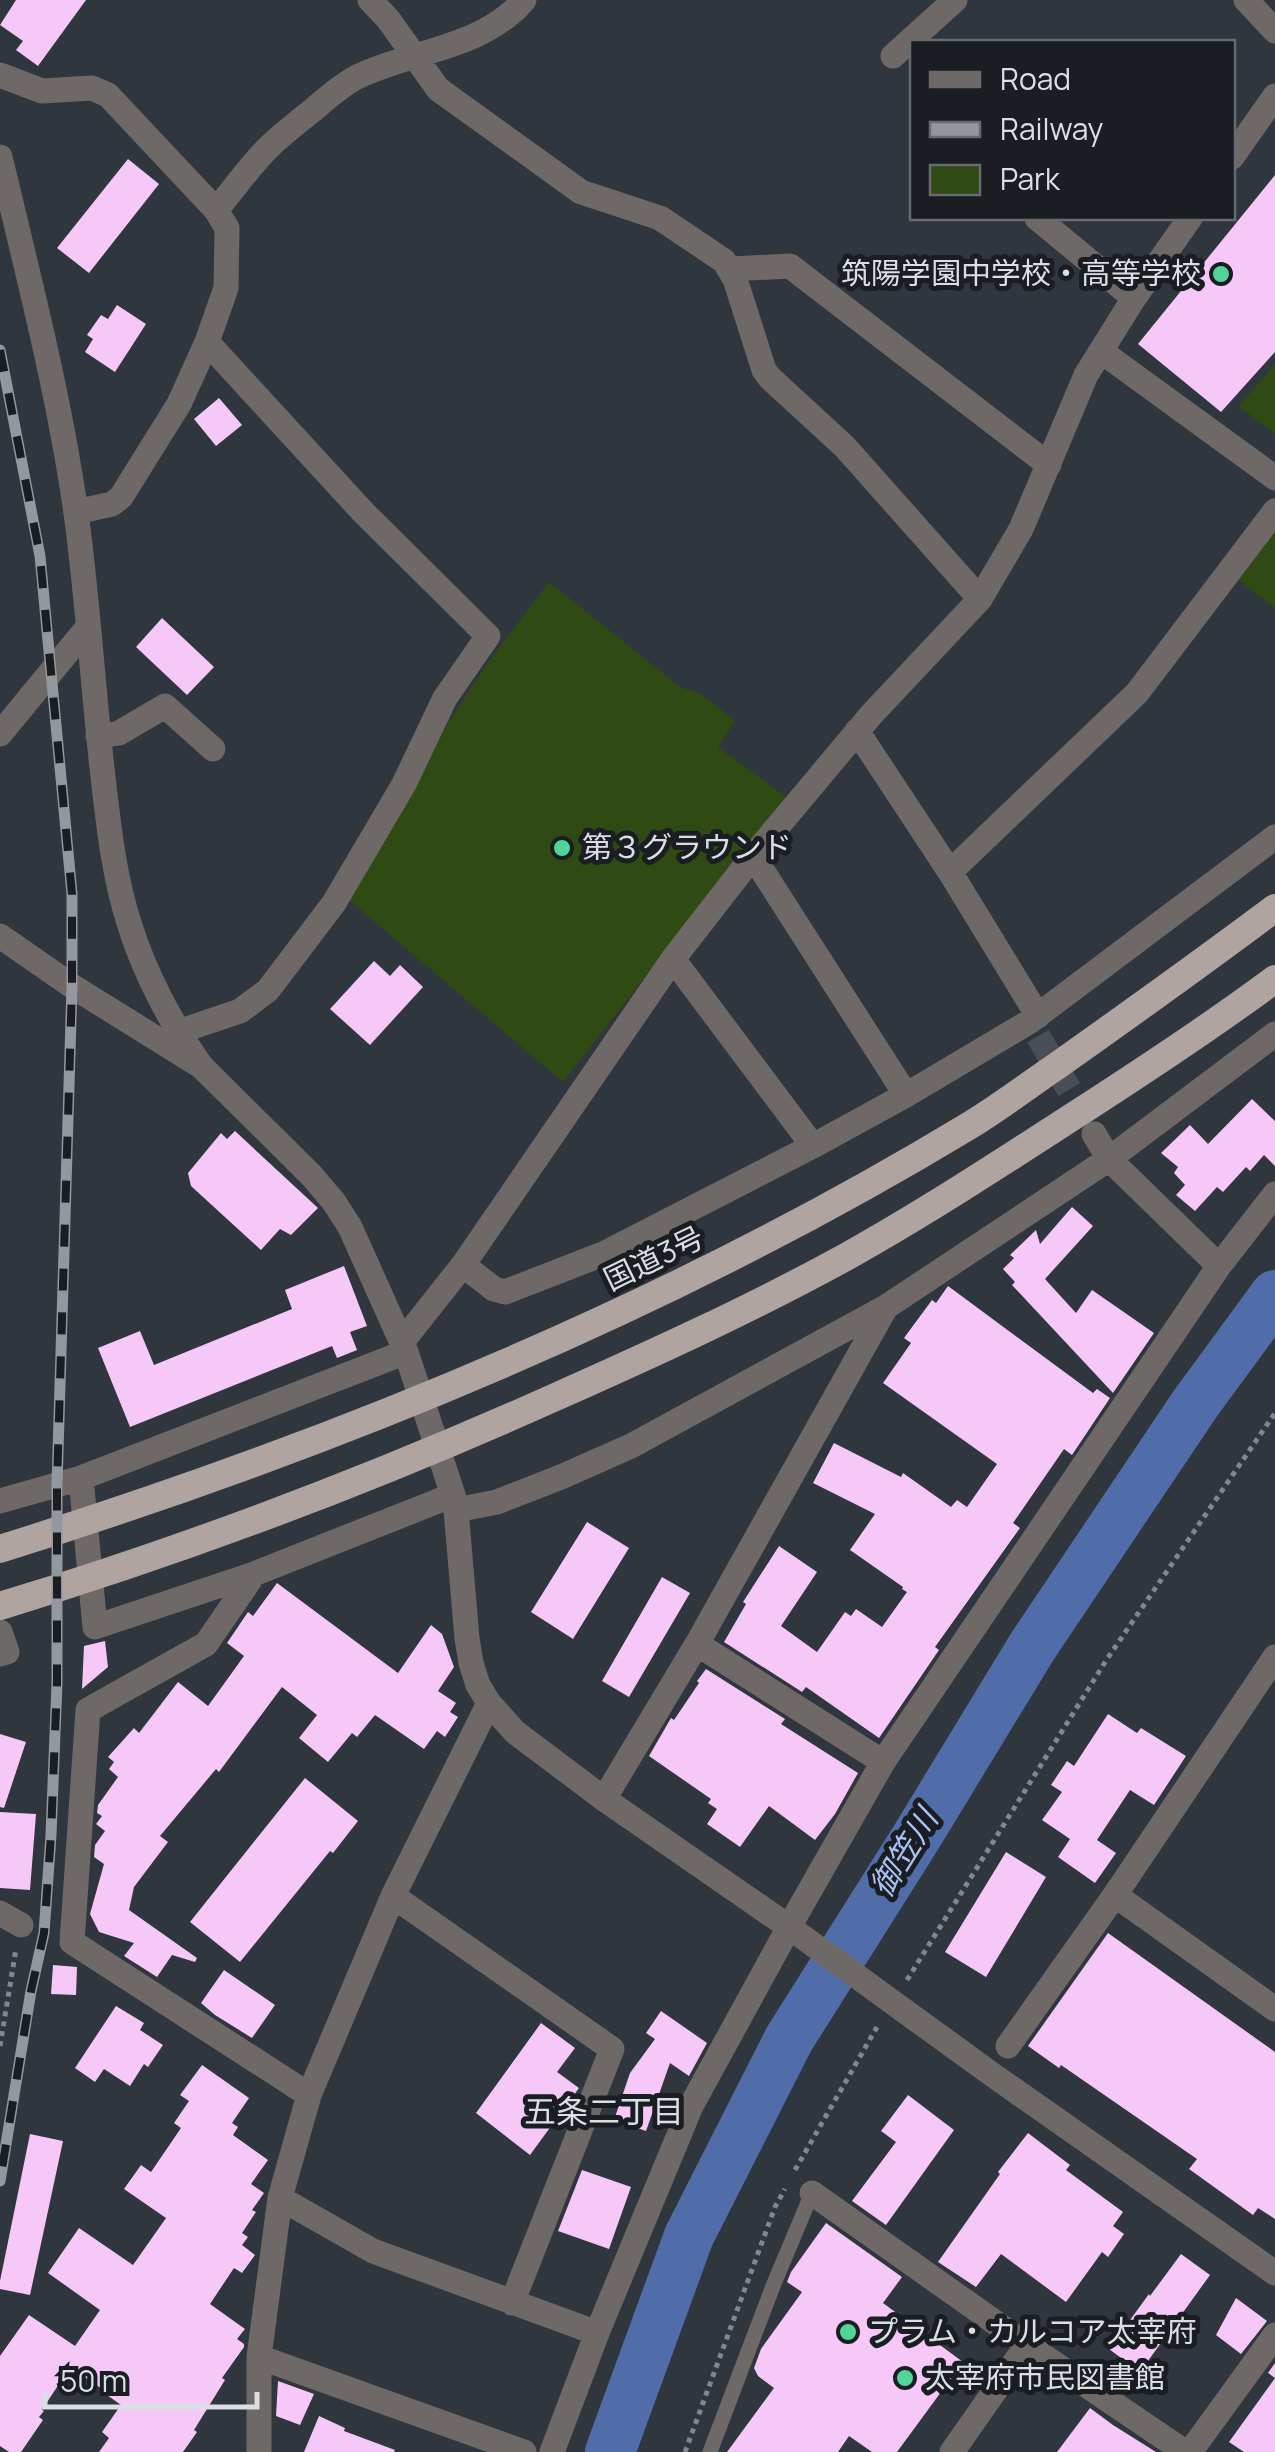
<svg xmlns="http://www.w3.org/2000/svg" width="1275" height="2452" font-family="Manrope,'Noto Sans JP',sans-serif">
  <rect width="100%" height="100%" fill="#2f363d"/>
  <path fill="#2f4b13" d="M1275 365V434L1238 406Z
    M1275 525V608L1234 577Z
    M549 582 680 687 701 694 735 721 718 747 786 797 563 1082 349 900 450 720 487 664Z"/>
  <g fill="none" stroke-linecap="round" stroke-linejoin="round">
    <path stroke="#516da9" stroke-width="50" d="M610 2452 689 2236 789 2039 917 1836 1032 1647 1195 1404 1275 1295"/>
  </g>
  <path fill="#f5c8f8" d="M16 0H86L38 66 16 50 23 41 0 25Z
    M128 159 159 184 89 273 57 248Z
    M1275 175V352L1221 412 1138 344Z
    M117 305 146 324 115 372 85 352 93 339 87 335 101 315 108 319Z
    M219 398 242 425 216 446 194 419Z
    M162 618 214 667 187 695 136 647Z
    M374 961 390 976 400 965 423 987 370 1045 330 1009Z
    M1252 1099 1275 1121V1166L1264 1155 1250 1171 1246 1167 1223 1192 1217 1187 1195 1211 1176 1195 1185 1185 1174 1173 1178 1167 1161 1153 1190 1125 1208 1144Z
    M235 1131 318 1208 291 1235 280 1229 261 1250 191 1186 188 1173 221 1133 227 1139Z
    M1072 1207 1093 1226 1045 1279 1076 1313 1092 1290 1154 1333 1113 1393 1012 1285 1015 1282 1003 1269 1014 1258 1010 1255 1036 1230 1040 1244Z
    M344 1266 367 1326 350 1332 357 1350 337 1358 332 1346 130 1427 98 1348 140 1331 154 1365 292 1309 285 1290Z
    M948 1286 1093 1393 1097 1389 1110 1398 1072 1455 1064 1449 1013 1523 1020 1528 935 1647 939 1650 879 1738 806 1687 802 1692 724 1642 746 1604 743 1602 779 1546 817 1572 781 1626 817 1652 845 1612 851 1616 856 1609 882 1627 907 1592 902 1589 903 1587 850 1550 875 1514 813 1483 834 1443 901 1477 903 1473 951 1507 957 1500 967 1507 997 1464 883 1383 911 1343 904 1338 932 1300 936 1303Z
    M587 1522 629 1548 573 1639 531 1612Z
    M662 1577 690 1593 629 1697 602 1681Z
    M277 1583 398 1673 431 1625 442 1634 454 1667 438 1691 456 1703 450 1712 458 1717 445 1737 437 1731 424 1749 375 1715 357 1737 352 1733 328 1762 299 1738 317 1715 282 1687 219 1772 216 1769 160 1836 168 1842 134 1887 129 1910 197 1958 195 1962 172 1955 157 1977 124 1956 134 1943 99 1932 90 1914 104 1864 94 1857 95 1845 105 1831 96 1824 102 1816 97 1813 98 1805 118 1777 109 1769 114 1762 108 1757 134 1728 139 1733 178 1682 208 1706 244 1656 227 1643 248 1612 253 1616Z
    M105 1641 108 1667 82 1689 84 1646Z
    M706 1669 785 1719 781 1724 858 1773 835 1814 815 1840 769 1806 740 1847 707 1824 717 1809 708 1803 711 1799 649 1756 671 1718 674 1720 699 1683 697 1681Z
    M1108 1714 1137 1733 1141 1728 1186 1756 1154 1805 1130 1790 1097 1840 1116 1853 1095 1883 1058 1857 1070 1839 1042 1820 1062 1792 1051 1785 1067 1761 1074 1766Z
    M0 1734 26 1742 4 1808 0 1807Z
    M305 1778 358 1821 333 1853 330 1851 240 1962 190 1922Z
    M0 1812 36 1814 30 1890 0 1888Z
    M1006 1852 1046 1877 986 1977 945 1952Z
    M1108 1933 1275 2052V2219L1258 2208 1253 2215 1189 2169 1197 2159 1061 2065 1059 2068 1028 2046Z
    M53 1965 77 1967 76 1995 51 1994Z
    M224 1970 275 2005 252 2038 215 2015 201 2003Z
    M116 2006 144 2023 140 2030 163 2045 148 2067 144 2064 130 2086 104 2069 95 2082 75 2068Z
    M661 2011 707 2043 689 2076 670 2063 646 2131 614 2120 630 2073 655 2039 646 2033Z
    M541 2023 575 2048 557 2072 579 2088 530 2155 476 2113Z
    M202 2065 249 2098 232 2123 238 2127 233 2135 268 2160 251 2184 264 2193 252 2210 256 2212 242 2233 248 2237 242 2245 255 2255 242 2273 234 2268 210 2304 245 2329 237 2339 244 2344V2347L222 2378 225 2380 194 2430 197 2432 183 2452H99L109 2438 102 2432 121 2405 107 2395 108 2393 70 2367 42 2410 44 2411 39 2417 43 2420 21 2452H9L0 2446V2356L29 2315 75 2346 100 2310 48 2273 79 2228 133 2265 166 2218 124 2189 141 2165 151 2172 181 2128 174 2123 189 2101 180 2095Z
    M908 2095 954 2130 886 2225 852 2201 896 2142 881 2131Z
    M1028 2133 1070 2165 1066 2170 1123 2212 1113 2226 1124 2234 1108 2257 1102 2252 1066 2302 1001 2254 976 2287 938 2262 1000 2174 998 2172Z
    M30 2134 63 2141 30 2295 0 2289V2281Z
    M582 2170 631 2187 609 2249 558 2231Z
    M826 2223 902 2277 883 2303 963 2362 897 2452H872L849 2436 838 2452H727L774 2388 758 2376 754 2368 761 2349 802 2292 787 2282 791 2272Z
    M1181 2254 1210 2275 1140 2372 1109 2349 1149 2294 1150 2296Z
    M1236 2298 1267 2321 1241 2354 1216 2335Z
    M1275 2363V2452H1244L1229 2442 1275 2378 1268 2373Z
    M278 2381 314 2394 300 2425 276 2416Z
    M1090 2408 1113 2425 1156 2452H1057Z
    M319 2416 345 2428 344 2431 395 2450 394 2452H304Z"/>
  <g fill="none" stroke-linecap="round" stroke-linejoin="round">
    <path stroke="#494f56" stroke-width="25" stroke-dasharray="25 12" stroke-linecap="butt" d="M1038 1036 1092 1129"/>
    <path stroke="#81878c" stroke-width="5" stroke-dasharray="5 5" stroke-linecap="butt" d="M907 1980 1107 1659 1275 1413
      M0 2046 16 1949
      M795 2170 877 2027
      M685 2452 775 2207 785 2189"/>
    <path stroke="#6e6867" stroke-width="15" d="M710 2452 773 2286 812 2193"/>
    <path stroke="#6e6867" stroke-width="25" d="M370 0 388 19 438 89 581 192 660 218 724 261 735 279 764 370 770 378 845 447 980 599
      M1246 0 1275 31
      M893 56 955 0
      M0 75 42 91 92 88 108 95 216 210 227 228 226 288 207 342 179 404 121 497 112 504 76 512
      M1232 157 1275 96
      M216 210C234 189 251 164 271 145 285 132 299 121 313 110 327 98 340 86 357 77 412 50 482 49 524 0
      M1037 218 1134 298
      M730 269 790 266 1049 465
      M1102 352 1275 478
      M857 731 950 872 1038 1016
      M0 734 88 627
      M98 736 119 733 165 706 213 749
      M753 856 906 1095
      M950 872 1137 693 1275 511
      M0 936 72 986 202 1067
      M673 959 813 1146
      M178 1032 240 1011 268 990 334 903 404 784 445 698 488 636 363 512 207 342
      M1094 1134 1109 1159 1219 1266
      M463 1265 494 1289 505 1292 603 1254 813 1146 906 1095 1029 1022 1275 837
      M402 1342 463 1265 673 959 753 856 871 715 980 599 1021 529 1086 375 1134 298 1190 218
      M81 1478 95 1627 254 1574 453 1495
      M0 1501 81 1478 406 1352
      M456 1510 497 1502 561 1477 631 1446 886 1307 1109 1159 1275 1034
      M254 1574 206 1644 88 1710 72 1942 309 2095
      M0 1632 7 1652 0 1654
      M697 1644 883 1762
      M604 1799 697 1644 886 1307
      M1115 1895 1275 2009
      M393 1896 612 2049 512 2303
      M0 1913 21 1925
      M1008 2046 1115 1895 1275 1657
      M812 2193 1027 2345 1185 2452
      M280 2198 373 2251 597 2333
      M259 2357 524 2452
      M259 2452V2357L280 2198 309 2095 393 1896 489 1703
      M552 2452 597 2333 691 2106 789 1927 883 1762 1219 1266 1275 1194
      M952 2452 1027 2345
      M1190 2452 1275 2335"/>
    <path stroke="#6e6867" stroke-width="25" d="M0 157C28 275 59 393 76 513 88 601 93 689 103 777 109 828 114 877 130 926 145 974 173 1027 202 1067L312 1176 334 1202 350 1227 406 1352 453 1495 456 1510 467 1638 471 1663 478 1685 489 1703 515 1732 604 1799 789 1927 990 2073 1275 2273"/>
    <path stroke="#b0a4a0" stroke-width="28" d="M0 1549C336 1444 666 1309 967 1127 999 1108 1030 1084 1061 1063 1133 1012 1204 961 1275 908
      M0 1606C188 1549 372 1479 551 1399 650 1355 749 1310 844 1258 921 1215 995 1167 1069 1119 1139 1074 1208 1029 1275 979"/>
    <defs>
      <path id="rail" d="M0 350 40 556 72 894V986L57 1485V1683L51 1835 44 1933 31 1991 0 2181"/>
    </defs>
    <use href="#rail" stroke="#92989d" stroke-width="11"/>
    <use href="#rail" stroke="#1a1d21" stroke-width="8" stroke-dasharray="22" stroke-linecap="butt"/>
  </g>
  <g fill="#52d397" stroke="#1a1d21" stroke-width="4">
    <circle cx="1221" cy="274" r="10"/>
    <circle cx="562" cy="848" r="10"/>
    <circle cx="848" cy="2332" r="10"/>
    <circle cx="905" cy="2378" r="10"/>
  </g>
  <g text-anchor="middle" stroke-width="10" stroke-linejoin="round" paint-order="stroke">
    <g font-size="30" fill="#dadfe3" stroke="#1a1d21" text-anchor="start">
      <text x="1201" y="284" text-anchor="end">筑陽学園中学校・高等学校</text>
      <text x="582" y="858">第３グラウンド</text>
      <text x="868" y="2342">プラム・カルコア太宰府</text>
      <text x="925" y="2388">太宰府市民図書館</text>
    </g>
    <g font-size="30" fill="#dadfe3" stroke="#1a1d21">
      <text transform="translate(654 1259) rotate(-26)" y="10">国道3号</text>
    </g>
    <g font-size="32" font-style="italic" fill="#a8c2f5" stroke="#1a1d21">
      <text transform="translate(904 1853) rotate(-58)" y="11">御笠川</text>
    </g>
    <g font-size="32" fill="#dadfe3" stroke="#1a1d21">
      <text x="604" y="2123">五条二丁目</text>
    </g>
  </g>
  <rect x="910" y="40" width="325" height="180" fill="#1a1d21" stroke="#676b6f" stroke-width="2.5"/>
  <rect x="930" y="72" width="50" height="15" fill="#6e6867" stroke="#676b6f" stroke-width="2.5"/>
  <text x="1000" y="90" font-size="30" fill="#dadfe3">Road</text>
  <rect x="930" y="122" width="50" height="15" fill="#92989d" stroke="#676b6f" stroke-width="2.5"/>
  <text x="1000" y="140" font-size="30" fill="#dadfe3">Railway</text>
  <rect x="930" y="165" width="50" height="30" fill="#2f4b13" stroke="#676b6f" stroke-width="2.5"/>
  <text x="1000" y="190" font-size="30" fill="#dadfe3">Park</text>
  <path d="M45 2392v15h212v-15" fill="none" stroke="#dadfe3" stroke-width="5"/>
  <text x="60" y="2392" font-size="30" fill="#dadfe3" stroke="#1a1d21" stroke-width="8" paint-order="stroke">50 m</text>
</svg>
